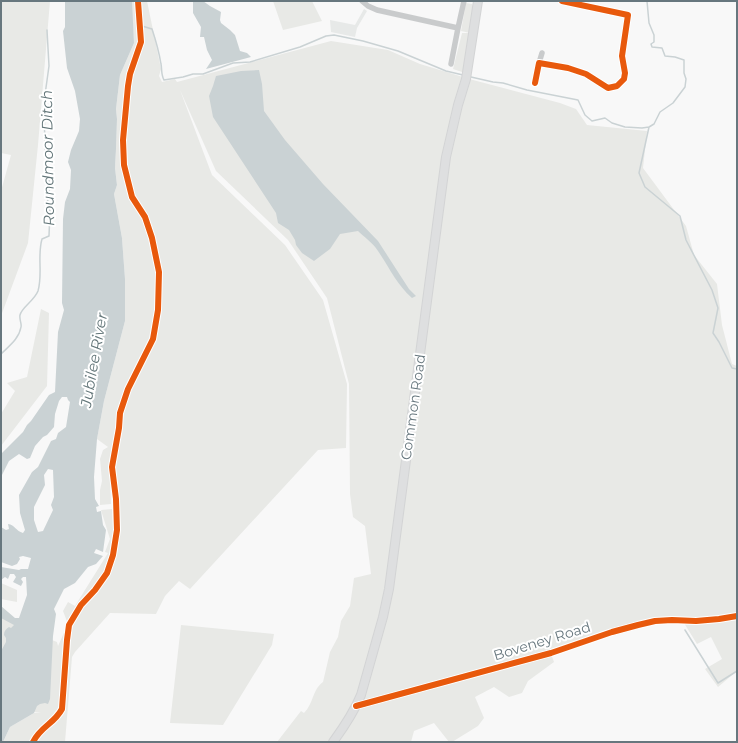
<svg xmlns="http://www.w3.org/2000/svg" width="738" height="743" font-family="Montserrat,sans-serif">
  <rect width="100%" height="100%" fill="#f8f8f8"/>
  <path fill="#e7e9e8" d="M364 9 367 11 357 28 355 37 331 32 330 20 355 25Z"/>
  <path fill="#e8e9e6" d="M1 1H50L38 145 28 243 1 316V191L11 155 1 153Z
    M131 1H147L161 69 159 76 162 82 175 79 177 82 331 41 388 50 420 64 473 80 560 103 576 109 587 125 647 131 643 168 686 226 694 255 717 284 722 325 732 364 737 366V671L718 687 705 669 722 659 711 637 697 644 684 623 685 618 671 617 617 627 550 651 554 662 528 681 522 693 509 697 494 687 475 697 484 718 478 726 452 742H449L434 723 414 731 411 742H277L301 711 304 713C314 703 312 690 323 682L330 652 338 637 341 621 350 606 354 578 371 574 365 526 353 517 350 494 349 384 327 298 288 240 216 171 180 90 212 175 285 245 323 300 347 384 346 448 318 450 190 589 179 581 165 596 156 614 110 613 75 652 72 657 65 742H3L10 727 34 713 41 712H33L47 638 57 642 58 646 68 624 63 611 68 602 75 606 108 553 105 552 110 539 101 510 112 509 113 530V505L110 483 111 504 100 505V490L102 481 100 459 103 450 108 447 97 439 104 401 125 321V279L122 238 114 194 117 185 115 168 116 149 117 119 116 109 120 75 134 43Z
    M273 1H312L322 21 283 30Z
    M466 3 472 4 473 6 470 33 461 31Z
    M462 33H470L465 73 453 69Z
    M41 309 49 313 47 386 1 446V414L15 391 7 383 27 377Z
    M1 583 17 590V602L1 599Z
    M1 614 16 626 10 642 1 657Z
    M181 625 274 634 272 645 223 725 170 723Z"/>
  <path fill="#cad2d4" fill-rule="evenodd" d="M65 1H132L134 43 120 75 116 109 117 119 116 149 115 168 117 185 114 194 122 238 125 279V321L104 401 97 439 94 477 95 499 99 506 96 507 97 512 101 511 103 525 106 530 103 552 96 549 94 553 103 556 96 564 88 567 75 583 64 589 54 609 56 614 53 636 50 699 48 704 45 703 40 704 37 706 34 713 10 727 3 742H1V651L6 642V638L4 635C4 631 6 629 9 627L11 628 14 625 1 618V606L15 618H19L27 595 26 577H23L21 579 23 582 21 586 13 582 16 577 14 574H10L8 579 5 577 1 580V567L19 570 21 569H28L31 558 23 556 19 557 20 559 17 564 12 566 1 562V527L6 530 9 529 8 524C15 525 16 531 23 533L25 530 20 513 19 495 32 472 38 467 51 441 56 439 58 433 66 427 70 402 68 400 67 397H62L59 401 55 414 54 427 47 435 43 437 35 446 30 458 27 459 19 454 9 461 1 477V454L23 432 27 425 31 421 49 395 55 392 58 332 64 310 62 303 63 219 65 202 70 189 71 170 68 162 71 150 79 131 80 119 75 91 67 68 63 31 65 27ZM48 469 53 470 54 497 51 505 53 510 43 531 38 532 34 520V507L45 485 44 475Z
    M193 1H203L210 6 221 12 220 20 221 23 230 30 235 35 240 51 247 53 251 57 206 69 212 60 207 50 204 37H200L201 27 193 13Z
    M259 70 262 84 264 111 285 140 323 184 378 241 409 289 416 296 412 298C397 285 389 267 378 251 373 243 364 237 358 231L340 234 330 249 314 261 302 253 296 245 295 240 289 230 278 223 276 213 213 117 209 96 213 86 216 76 241 71Z"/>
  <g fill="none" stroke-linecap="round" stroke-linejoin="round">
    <path stroke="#cad2d4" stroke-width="1.5" d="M142 26 152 29C156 41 159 52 161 64 162 69 161 75 164 80L183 77 193 74H203L233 63 250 62 300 47 326 36 334 35 363 41 398 51 446 71 463 75
      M471 77 493 82 503 83 527 90 578 100 585 115 592 121 605 118 612 123 625 127 642 128 649 127 654 124 660 112 673 103 685 87 686 79 684 73V60L675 57 665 56 662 48 652 47 651 44 654 42V35L649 23 647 1
      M649 127 639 173 645 187 680 216 686 240 712 290 718 308 713 333 719 342 732 368 737 369
      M1 354C9 346 19 339 21 327 22 324 19 319 20 315 22 307 34 301 38 291 43 274 37 256 42 239L49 236 50 211 47 203 49 196V180L45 151 44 102 49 66 47 30
      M685 630 718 683 737 671"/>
    <defs>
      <path id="secondary" d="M333 742C344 727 354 712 361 695L383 617 389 589 446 157 458 105 466 79 478 1"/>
    </defs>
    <use href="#secondary" stroke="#d3d4d5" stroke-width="10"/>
    <path stroke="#c9cbcc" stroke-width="5.5" d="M362 1 368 6 377 10 458 28 464 1
      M539 63 542 53
      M451 64 458 28
      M535 83 539 63 568 68 586 74 608 88 617 86 624 79 625 73 622 56 628 15 562 1
      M356 706 551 653 612 632 638 625 655 621 672 620 696 621 719 619 737 616"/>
    <use href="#secondary" stroke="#dedfe0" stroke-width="8"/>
    <defs>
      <path id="cycleway" d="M535 83 539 63 568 68 586 74 608 88 617 86 624 79 625 73 622 56 628 15 562 1
        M356 706 551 653 612 632 638 625 655 621 672 620 696 621 719 619 737 616
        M33 742C41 726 54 724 62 709L67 640 69 625 81 605 95 590 107 573 113 555 117 530 116 499 112 467 119 428 120 413 128 389 153 339 158 310 159 272 152 238 145 217 132 197 124 165 123 140 128 86 130 74 141 42 138 1"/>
    </defs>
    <use href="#cycleway" stroke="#fff" stroke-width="8"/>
    <use href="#cycleway" stroke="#e8590c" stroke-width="6"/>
  </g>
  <g text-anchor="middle" stroke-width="4" stroke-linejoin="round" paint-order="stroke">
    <g font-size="14" fill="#67777e" stroke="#fff">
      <text transform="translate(413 407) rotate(-82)" y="5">Common Road</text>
      <text transform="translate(542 641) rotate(-17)" y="5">Boveney Road</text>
    </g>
    <g font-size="15" font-style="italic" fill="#627578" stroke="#fff">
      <text transform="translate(48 158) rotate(-91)" y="5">Roundmoor Ditch</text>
      <text transform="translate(94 360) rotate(-80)" y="5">Jubilee River</text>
    </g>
  </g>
  <rect width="738" height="743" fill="none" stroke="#67777e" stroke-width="4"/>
</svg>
